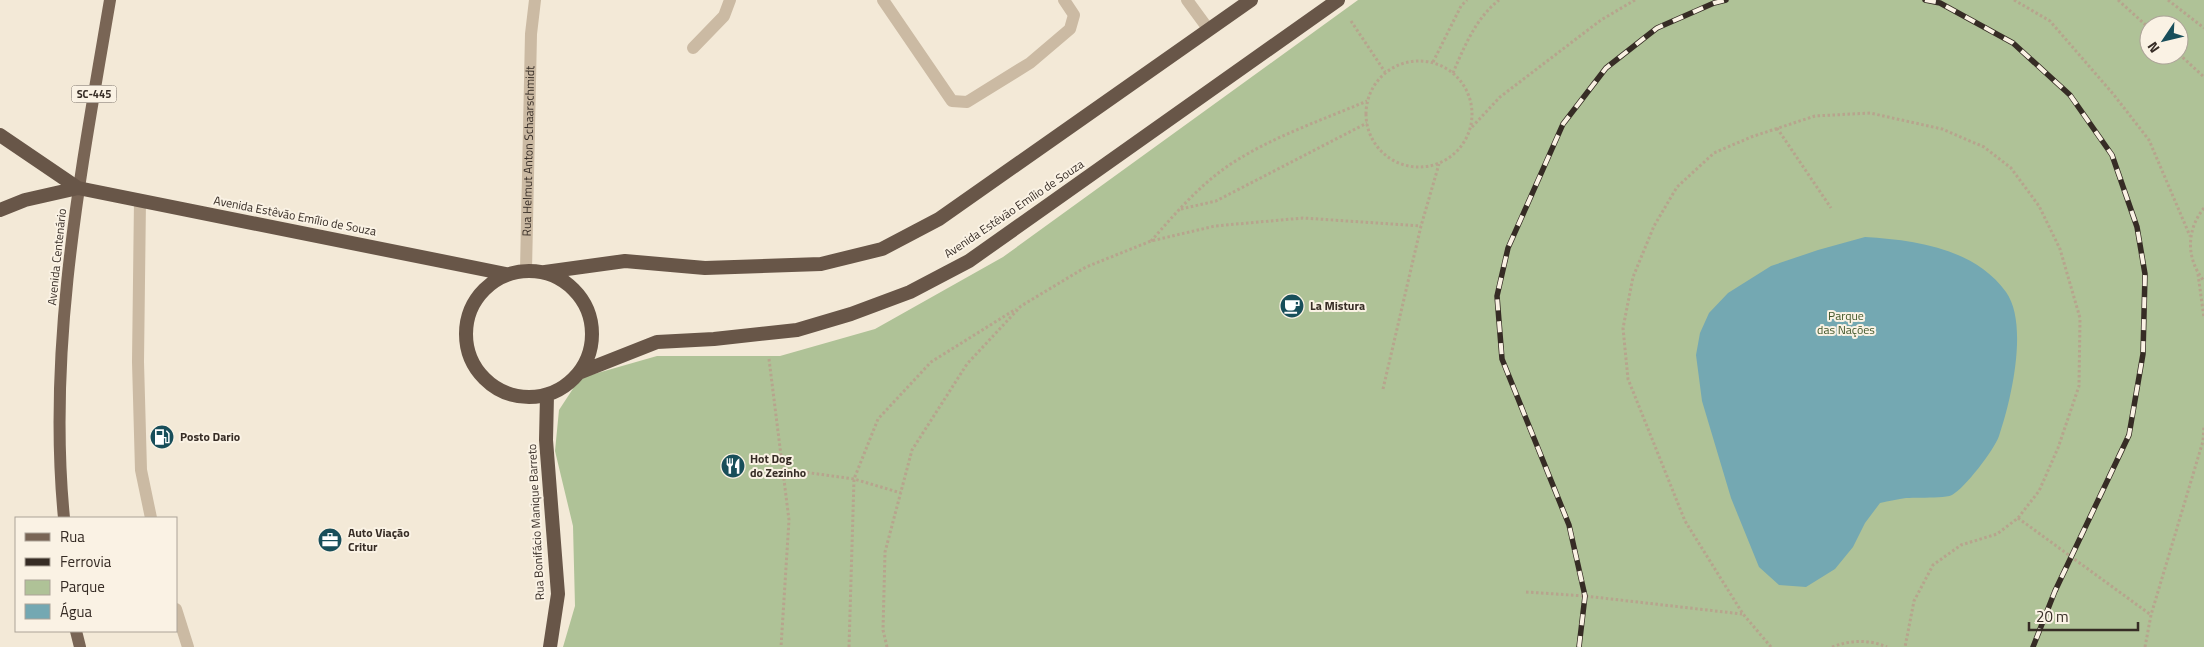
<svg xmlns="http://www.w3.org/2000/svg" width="2204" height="647" font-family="'Titillium Web',sans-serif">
  <rect width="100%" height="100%" fill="#f3e9d7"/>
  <path fill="#afc297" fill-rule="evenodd" d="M1358 0H2204V647H563L575 606 573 526 555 451 559 410 580 378 657 356H780L875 329 1003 257ZM2149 25H2179V55H2149Z"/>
  <path fill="#74a8b2" d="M1865 237C1915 240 1974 248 2006 292 2029 324 2011 401 1999 436 1994 450 1965 488 1952 495 1943 499 1917 497 1906 498 1898 499 1889 501 1880 503L1865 523 1853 547 1835 569 1806 587 1779 585 1759 567 1731 498 1702 401 1696 355 1700 333 1709 313 1728 293 1771 266 1818 250Z"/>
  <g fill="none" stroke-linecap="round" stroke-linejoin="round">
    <path stroke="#b7a48d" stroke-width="3" stroke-dasharray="2.5 2.5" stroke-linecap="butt" d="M2014 0 2050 21 2114 95 2149 140 2190 236
      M2118 0 2149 28
      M2168 0 2204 28
      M1351 21 1385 72
      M2179 54 2204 77
      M1366 114a53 53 0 1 1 106 0a53 53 0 1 1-106 0Z
      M1433 62 1461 6 1467 0
      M1453 73C1464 47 1476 18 1499 0
      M1472 127 1500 97 1601 20 1635 0
      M1777 128 1831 208
      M2204 208C2186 230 2186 259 2204 281
      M1181 209 1216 201 1367 123
      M1151 241C1174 215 1197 188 1225 168 1268 138 1320 121 1367 101
      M2198 274 2204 318
      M769 359 789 520 781 647
      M1383 389 1421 226 1439 164
      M782 469 854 479 901 493
      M2018 518 2151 615
      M1526 592 1585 596 1742 614
      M849 647 854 479 878 419 931 362 1016 309
      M887 647 883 630 885 552 912 450 967 364 1021 306 1086 267 1151 241 1215 226 1303 218 1421 226
      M1771 647 1743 614 1685 521 1628 379 1623 328 1633 277 1654 226 1677 187 1714 153 1751 137 1815 116 1870 113 1942 129 1984 147 2011 168 2039 206 2060 249 2080 318 2079 386 2058 448 2039 491 2018 518 1997 534 1961 545 1933 565 1914 601 1905 647
      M1832 647C1851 640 1868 639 1887 647
      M2145 647 2151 615 2203 441 2204 426"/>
    <g stroke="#cbbaa3" stroke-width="12">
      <path d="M883 0 952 101 967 102 1030 63 1070 29 1074 15 1064 0"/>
      <path d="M1187 0 1209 30"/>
      <path d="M693 48 724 16 730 0"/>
      <path d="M140 200 138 362 141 470 151 518"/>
      <path id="s1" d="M526 270 531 34 535 0"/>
      <path d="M176 609 188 647"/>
    </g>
    <path stroke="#796555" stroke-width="12" d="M64 518C47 345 81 171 110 0
      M76 631 80 647"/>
    <path stroke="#685648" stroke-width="14" d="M0 135 78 188 506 274
      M0 210 25 200 78 188
      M466 334a63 63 0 1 1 126 0a63 63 0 1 1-126 0Z
      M545 272 625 261 705 268 821 264 882 249 939 219 1251 0
      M581 372 657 342 714 339 797 330 851 314 910 292 969 261 1338 0
      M547 395 546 440 558 594 550 647"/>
    <defs>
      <path id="rail" d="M1925 0 1940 3 2013 43 2070 95 2112 155 2137 227 2145 274 2143 354 2129 435 2055 591 2033 647
        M1579 647 1585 596 1569 525 1502 359 1497 296 1508 248 1563 124 1606 68 1657 28 1714 3 1726 0"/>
    </defs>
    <use href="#rail" stroke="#362c25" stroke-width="5.5"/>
    <use href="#rail" stroke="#faf2e4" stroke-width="4" stroke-dasharray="11" stroke-linecap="butt"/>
  </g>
  <defs>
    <symbol id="cafe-disc" viewBox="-11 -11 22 22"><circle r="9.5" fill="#184e5a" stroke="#faf2e4"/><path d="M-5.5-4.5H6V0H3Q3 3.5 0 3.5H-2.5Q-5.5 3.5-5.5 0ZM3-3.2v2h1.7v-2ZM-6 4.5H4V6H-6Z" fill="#fff"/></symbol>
    <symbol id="fuel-disc" viewBox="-11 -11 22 22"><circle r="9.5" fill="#184e5a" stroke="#faf2e4"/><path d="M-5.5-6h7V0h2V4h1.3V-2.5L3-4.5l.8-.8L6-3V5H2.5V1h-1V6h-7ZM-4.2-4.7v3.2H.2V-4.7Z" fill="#fff"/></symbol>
    <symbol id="restaurant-disc" viewBox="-11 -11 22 22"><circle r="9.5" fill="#184e5a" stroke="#faf2e4"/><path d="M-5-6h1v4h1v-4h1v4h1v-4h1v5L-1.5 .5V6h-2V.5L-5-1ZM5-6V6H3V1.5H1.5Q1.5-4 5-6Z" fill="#fff"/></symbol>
    <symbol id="office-disc" viewBox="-11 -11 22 22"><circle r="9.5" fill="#184e5a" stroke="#faf2e4"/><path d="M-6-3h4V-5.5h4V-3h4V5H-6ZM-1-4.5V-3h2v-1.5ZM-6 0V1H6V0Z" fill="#fff"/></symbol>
  </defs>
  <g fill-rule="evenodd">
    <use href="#cafe-disc" x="1278" y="292" width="28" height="28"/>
    <use href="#fuel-disc" x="148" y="423" width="28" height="28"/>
    <use href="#restaurant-disc" x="719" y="452" width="28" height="28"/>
    <use href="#office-disc" x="316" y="526" width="28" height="28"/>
  </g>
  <g text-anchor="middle" stroke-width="4" stroke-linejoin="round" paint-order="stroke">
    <rect fill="#faf2e4" stroke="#71675e" stroke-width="1" x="71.5" y="85.5" width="45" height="17" rx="4"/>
    <g font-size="11" font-weight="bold" fill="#362c25">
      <text x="94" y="98">SC-445</text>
    </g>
    <g font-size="12" fill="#362c25" stroke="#faf2e4">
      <text dy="4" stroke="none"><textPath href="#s1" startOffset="119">Rua Helmut Anton Schaarschmidt</textPath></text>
      <text transform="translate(1014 209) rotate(-34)" y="4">Avenida Estêvão Emílio de Souza</text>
      <text transform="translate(295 216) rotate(11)" y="4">Avenida Estêvão Emílio de Souza</text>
      <text transform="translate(57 257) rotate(-84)" y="4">Avenida Centenário</text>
      <text transform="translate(536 522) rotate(-93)" y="4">Rua Bonifácio Manique Barreto</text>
    </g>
    <g font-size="12" font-weight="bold" fill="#362c25" stroke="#faf2e4" text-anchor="start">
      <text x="1310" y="310">La Mistura</text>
      <text x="180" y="441">Posto Dario</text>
      <text x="750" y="463">Hot Dog<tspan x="750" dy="14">do Zezinho</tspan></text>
      <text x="348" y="537">Auto Viação<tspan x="348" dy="14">Critur</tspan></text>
    </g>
    <g font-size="12" fill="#3f5527" stroke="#faf2e4">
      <text x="1846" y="320">Parque<tspan x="1846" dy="14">das Nações</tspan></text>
    </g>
  </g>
  <rect x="15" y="517" width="162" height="115" fill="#faf2e4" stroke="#aca398"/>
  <rect x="25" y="533" width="25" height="8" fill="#796555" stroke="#aca398"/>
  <text x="60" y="542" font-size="15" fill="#362c25">Rua</text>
  <rect x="25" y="558" width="25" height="8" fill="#362c25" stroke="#aca398"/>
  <text x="60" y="567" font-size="15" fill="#362c25">Ferrovia</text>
  <rect x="25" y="580" width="25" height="15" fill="#afc297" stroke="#aca398"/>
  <text x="60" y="592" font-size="15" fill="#362c25">Parque</text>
  <rect x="25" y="604" width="25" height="15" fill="#74a8b2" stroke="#aca398"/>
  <text x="60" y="617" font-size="15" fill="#362c25">Água</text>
  <g transform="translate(2164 40) rotate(235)"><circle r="24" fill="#faf2e4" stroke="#aca398"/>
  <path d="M0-4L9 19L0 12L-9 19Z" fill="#184e5a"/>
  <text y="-8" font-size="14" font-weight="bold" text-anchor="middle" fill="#362c25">N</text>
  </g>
  <path d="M2029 622v8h109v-8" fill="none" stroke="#362c25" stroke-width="2.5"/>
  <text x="2036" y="622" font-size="15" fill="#362c25" stroke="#faf2e4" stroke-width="4" paint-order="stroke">20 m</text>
</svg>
